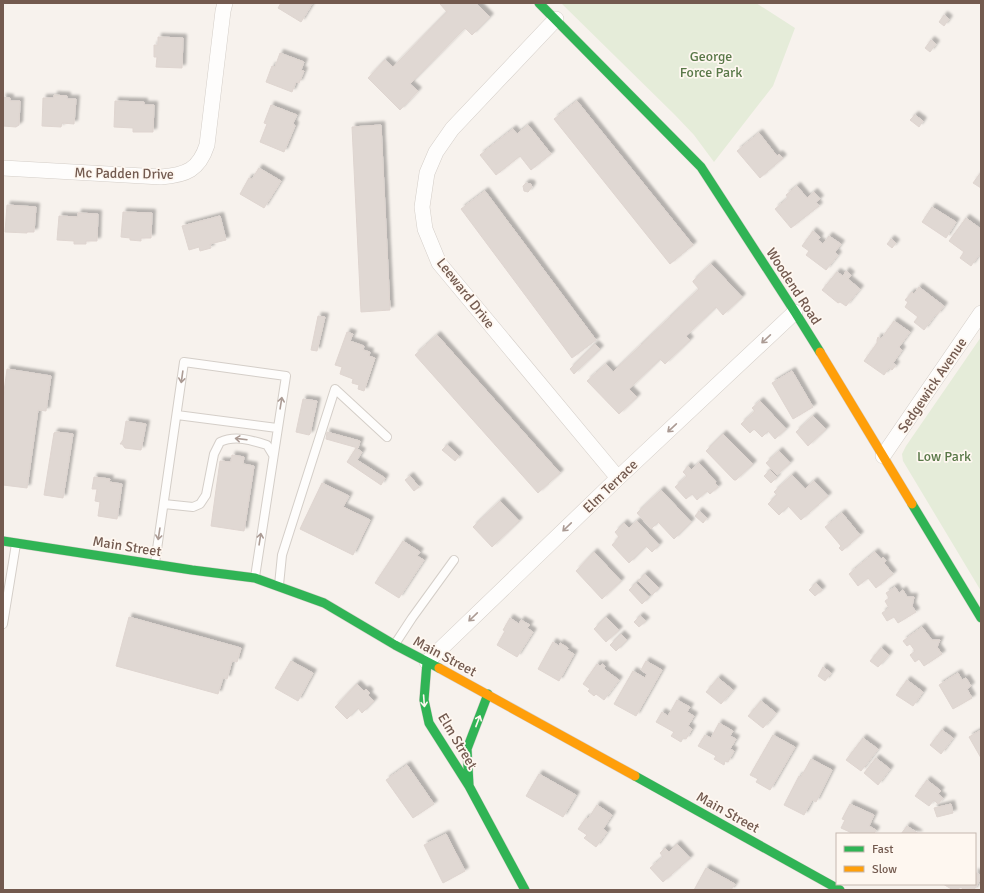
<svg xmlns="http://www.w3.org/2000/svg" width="984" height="893" font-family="Signika,sans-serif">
  <defs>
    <filter id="shadow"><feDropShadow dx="3.5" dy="-3.5" stdDeviation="1" flood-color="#0004"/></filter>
  </defs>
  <rect width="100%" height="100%" fill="#f7f2ed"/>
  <path fill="#e5ecd9" d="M561 3H756L795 28 773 86 714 162 694 135 675 115Z
    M981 337V591L903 461 902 454 906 446Z"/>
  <path fill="#e0d8d3" stroke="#dfd5d0" filter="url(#shadow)" d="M281 3H311L312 4 301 22 278 8Z
    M441 3H476L490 17 472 35 465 28 410 84 418 91 400 110 368 78 385 60 393 67 447 12 440 4Z
    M944 15 949 19 944 26 939 22Z
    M158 37 183 38 182 68 156 67 157 57H154V45H158Z
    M931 40 936 44 930 52 925 48Z
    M280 53 304 62 301 70 304 71 299 83 296 82 292 92 266 82 272 66 275 67Z
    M54 95 67 96V99H76L74 124 62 123 61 127 42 126 43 98H54Z
    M3 97 10 98V101H20L19 125 16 127 3 126Z
    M115 101 144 102V105H154L153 132H133V128L114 127Z
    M577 101 693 245 670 264 554 119Z
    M271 105 297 115 293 123 295 126 284 152 260 142 267 124 264 123Z
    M915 115 923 121 919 127 910 120Z
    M381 125 390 310 361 312 352 127Z
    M528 125 551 154 531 170 520 156 496 175 480 155 513 129 517 134Z
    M759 133 777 156 779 154 783 158 760 178 737 151Z
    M259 168 281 181 264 208 240 194 249 178 252 179Z
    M981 172V188L973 183Z
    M526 183 531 184 532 187 528 192 524 191 523 186Z
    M797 186 807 198 814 192 820 199 816 202 819 206 791 228 775 209 788 198 786 195Z
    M485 191 596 340 572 358 461 209Z
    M7 205 36 207 34 232H27V233L5 232Z
    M932 207 956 222 946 238 922 222Z
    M123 212 152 213 151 238H141V241L130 240V238L121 237Z
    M78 213 98 214 97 241H86V244H74V241L57 240 59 216 78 217Z
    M220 216 226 240 210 244 211 248 200 251 199 247 189 250 182 226Z
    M966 218 981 229V255L978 256 971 266 960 258 964 252 949 241Z
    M813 231 820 237 818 240 823 244 829 236 841 244 835 252 838 255 826 270 806 255 809 251 802 246Z
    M891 239 896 243 892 248 887 244Z
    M711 264 742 297 723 315 716 307 686 336 690 340 665 364 660 359 629 389 637 397 619 414 587 381 606 364 613 372 699 289 693 282V281Z
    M846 271 851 275 848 279 860 289 846 306 840 302 838 303 822 290 837 272 843 276Z
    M919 287 944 306 937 315 936 314 924 330 914 322 918 317 905 307 908 302 905 300 912 292 914 294Z
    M318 316 325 317 317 351 311 350Z
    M894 321 910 332 899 347 902 350 893 363 896 365 892 370 889 368 884 375 864 361 877 343V340L878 337 881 339Z
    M347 332 353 334 350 341 364 346 363 350 370 352 369 356 375 358 364 391 358 389 359 385 352 383 353 379 340 374 342 367 335 365Z
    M437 335 560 473 538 493 415 355Z
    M595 344 600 349 574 374 570 369Z
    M7 369 51 376 46 411 38 410 27 488 3 485V399Z
    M792 371 813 407 793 419 772 383Z
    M303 399 317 401 310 434 309 435 296 432Z
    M760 401 786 429 775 439 768 431 762 437 754 429 750 433 741 424 755 411 752 408Z
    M813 416 826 429 808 446 796 432Z
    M126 421 146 424 141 450 125 448 122 444H120L123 440Z
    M56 432 73 434 63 498 44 495 54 433Z
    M327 432 360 441 358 448 326 439Z
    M723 434 753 464 736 480H734L706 451Z
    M447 445 459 456 455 461 442 450Z
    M356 448 362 452 357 460 385 478 381 485 347 462Z
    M779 451 790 463 777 475 766 463Z
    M232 455 244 457 243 464 254 466 244 531 211 526 220 461 231 462Z
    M699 463 716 482 715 483 718 487 710 494 707 491 697 500 692 494 686 499 675 487 687 476 683 472 688 466 691 470Z
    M770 470 777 477 771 483 764 476Z
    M792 475 805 489 814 481 828 496 801 520 788 506 779 515 768 504 777 495 774 492Z
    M410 476 419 487 414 491 405 480Z
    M94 477 110 479 109 482 122 484 117 519 98 516 100 502 95 501 97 489H92Z
    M322 483 349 496 343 507 370 520 353 555 300 529Z
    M661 490 691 522 674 539 658 522 651 529 637 513Z
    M500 501 519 521 492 547 473 527Z
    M699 511 707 518 703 523 695 516Z
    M842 513 860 535 842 551 839 548 841 546 825 527Z
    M637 521 659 545 652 552 646 546 629 563 612 545 619 537 615 532 624 523 629 528Z
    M403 541 420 552 417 556 424 560 399 598 375 583Z
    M594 552 621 581 602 599 576 571Z
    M875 552 881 559 883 557 886 561 884 563 893 574 876 588 868 578 858 586 849 574Z
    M645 574 659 588 652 595 638 581Z
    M636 583 649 597 642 604 629 590Z
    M816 583 822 590 815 596 809 590Z
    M895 587 899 593 903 590 907 597H914L912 606 916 612 898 623 894 617 887 621 882 613 889 608 885 601 889 598 886 593Z
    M640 616 646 621 639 627 634 622Z
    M129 617 241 648 237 662 232 661 227 679 223 678 218 694 116 666Z
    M606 617 619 630 606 642 594 629Z
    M510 618 519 624 521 620 530 625 527 628 533 632 517 657 497 645 505 631 503 630Z
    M922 627 932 640H940L937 647 942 654 924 666 919 659 915 662 910 655 915 651 910 644 907 646 903 641Z
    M621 634 627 640 616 651 610 645Z
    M553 642 559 646 560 643 568 648 567 650 574 654 559 681 538 669Z
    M881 648 889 655 878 667 870 661Z
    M291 661 313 673 298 701 275 688Z
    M646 661 662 670 636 716 614 704 633 671 645 678 647 674 641 670Z
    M597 664 600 666 602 664 605 666 604 669 619 680 604 700 596 694 594 696 588 691 590 689 583 684Z
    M823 667 831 673 825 681 818 676Z
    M958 673 962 680 966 678 971 686 967 689 972 698 953 709 939 685Z
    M718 678 733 690 721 704 706 692Z
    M907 680 923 692 913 706 896 695Z
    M357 684 364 691 366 689 370 693 368 695 374 701 362 713 358 708 347 719 335 707Z
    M677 700 690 707 687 712 694 716 688 726 692 729 686 739 683 738 681 742 671 736 674 732 656 722 662 712 668 716Z
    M761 701 776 713 763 728 748 716Z
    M719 723 733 731 730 736 736 739 730 749 734 751 728 762 725 761 724 765 714 759 716 756 698 746 705 735 711 738Z
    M942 730 953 738 941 754 930 745Z
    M981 730V758L969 737Z
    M773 735 795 747 770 790 756 782 758 779 750 775Z
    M863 738 878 749 861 771 846 760Z
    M876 758 890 769 878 785 864 773Z
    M811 759 832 770 816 802 812 800 804 815 784 805 799 776 801 777Z
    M407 765 434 804 413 818 386 780Z
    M539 774 576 795 563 817 526 796Z
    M927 780 941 791 938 794 943 798 938 804 934 800 929 806 915 796Z
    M850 804 874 815 869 826 876 830 874 834H854L841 828 845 820 842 819Z
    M951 804 953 813 937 817 934 808Z
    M597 805 612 815 603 829 607 832 596 847 584 838 587 835 578 829 586 818 588 819Z
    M907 826 919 834H901Z
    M446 834 465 871 443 883 424 845Z
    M677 844 690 858 663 882 650 868 663 857 660 853 665 848 669 852Z
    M706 868 735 884 731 890H694Z
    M975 872 981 876V878L974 890H965L960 887 958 890H953L943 884H975Z"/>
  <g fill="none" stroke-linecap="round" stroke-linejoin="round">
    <defs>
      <path id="lane" d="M177 415 277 428
        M164 504 193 507 200 504 206 495 214 454 220 442C235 435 251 440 267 445L273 455
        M155 563 184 362 286 376 255 577
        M279 585 282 555 335 389 387 437
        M3 624 16 544
        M395 644 412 618 454 560"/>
      <path id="street" d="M556 19 452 129 436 152 427 173 422 207 425 229 439 263 618 478
        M3 168 161 177C186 175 199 170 207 145L223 11 225 3
        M883 456 981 313
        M427 662 618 478 795 312"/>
      <path id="fast" d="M539 3 701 167 795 312 820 352
        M912 504 981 618
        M3 541 192 570 255 578 324 603 395 645 439 668
        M427 662 424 700 429 723 469 786 525 890
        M635 776 840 890
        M469 785 467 749 488 694"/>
      <path id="slow" d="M820 352 912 504
        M439 668 635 776"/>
    </defs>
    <use href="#lane" stroke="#d4cec8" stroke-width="10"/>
    <use href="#street" stroke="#d4cec8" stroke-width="16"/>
    <use href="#fast" stroke="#d5cec8" stroke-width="10"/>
    <use href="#slow" stroke="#d5cec8" stroke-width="10"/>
    <use href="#lane" stroke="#fefdfc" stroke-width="8"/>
    <use href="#street" stroke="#fefdfc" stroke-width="15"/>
    <use href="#fast" stroke="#30b455" stroke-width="9"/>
    <use href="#slow" stroke="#ff9f0a" stroke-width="9"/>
  </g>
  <defs><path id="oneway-shaft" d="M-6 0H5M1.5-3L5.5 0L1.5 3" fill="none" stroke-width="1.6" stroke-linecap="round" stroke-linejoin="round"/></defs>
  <g stroke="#ab9b94">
    <use href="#oneway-shaft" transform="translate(766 339) rotate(137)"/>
    <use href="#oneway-shaft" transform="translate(182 377) rotate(98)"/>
    <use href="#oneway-shaft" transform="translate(281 403) rotate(-81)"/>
    <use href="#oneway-shaft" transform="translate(672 428) rotate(137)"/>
    <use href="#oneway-shaft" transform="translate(241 439) rotate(-173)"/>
    <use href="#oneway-shaft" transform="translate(567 527) rotate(136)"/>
    <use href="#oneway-shaft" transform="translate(159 534) rotate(99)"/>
    <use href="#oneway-shaft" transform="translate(260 539) rotate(-81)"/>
    <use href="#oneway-shaft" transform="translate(473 617) rotate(136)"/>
  </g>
  <g stroke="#fef7f0">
    <use href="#oneway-shaft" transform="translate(424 701) rotate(86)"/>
    <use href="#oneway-shaft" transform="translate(478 721) rotate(-69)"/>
  </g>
  <g text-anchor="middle" stroke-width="3.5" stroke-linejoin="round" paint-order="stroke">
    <g font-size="14" fill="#597848" stroke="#fef7f0">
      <text x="711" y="61">George<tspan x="711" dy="16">Force Park</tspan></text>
      <text x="944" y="461">Low Park</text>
    </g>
    <g font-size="14" fill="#735a4f" stroke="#fef7f0">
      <text transform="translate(124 173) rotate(1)" y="5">Mc Padden Drive</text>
      <text transform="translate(794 286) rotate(57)" y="5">Woodend Road</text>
      <text transform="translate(466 293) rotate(52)" y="5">Leeward Drive</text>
      <text transform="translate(932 385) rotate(-56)" y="5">Sedgewick Avenue</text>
      <text transform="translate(610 486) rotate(-44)" y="5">Elm Terrace</text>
      <text transform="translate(127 546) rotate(9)" y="5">Main Street</text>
      <text transform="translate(445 656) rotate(28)" y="5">Main Street</text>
      <text transform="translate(458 741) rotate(59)" y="5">Elm Street</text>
      <text transform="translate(728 812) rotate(29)" y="5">Main Street</text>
    </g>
  </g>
  <rect width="984" height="893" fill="none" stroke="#735a4f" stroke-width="8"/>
  <rect x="836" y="833" width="140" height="52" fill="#fef7f0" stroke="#c6b8b0"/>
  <rect x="844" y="846" width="20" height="6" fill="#30b455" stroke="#c6b8b0"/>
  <text x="872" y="853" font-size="12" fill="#735a4f">Fast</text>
  <rect x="844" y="866" width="20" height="6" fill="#ff9f0a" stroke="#c6b8b0"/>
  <text x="872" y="873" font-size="12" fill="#735a4f">Slow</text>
</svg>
